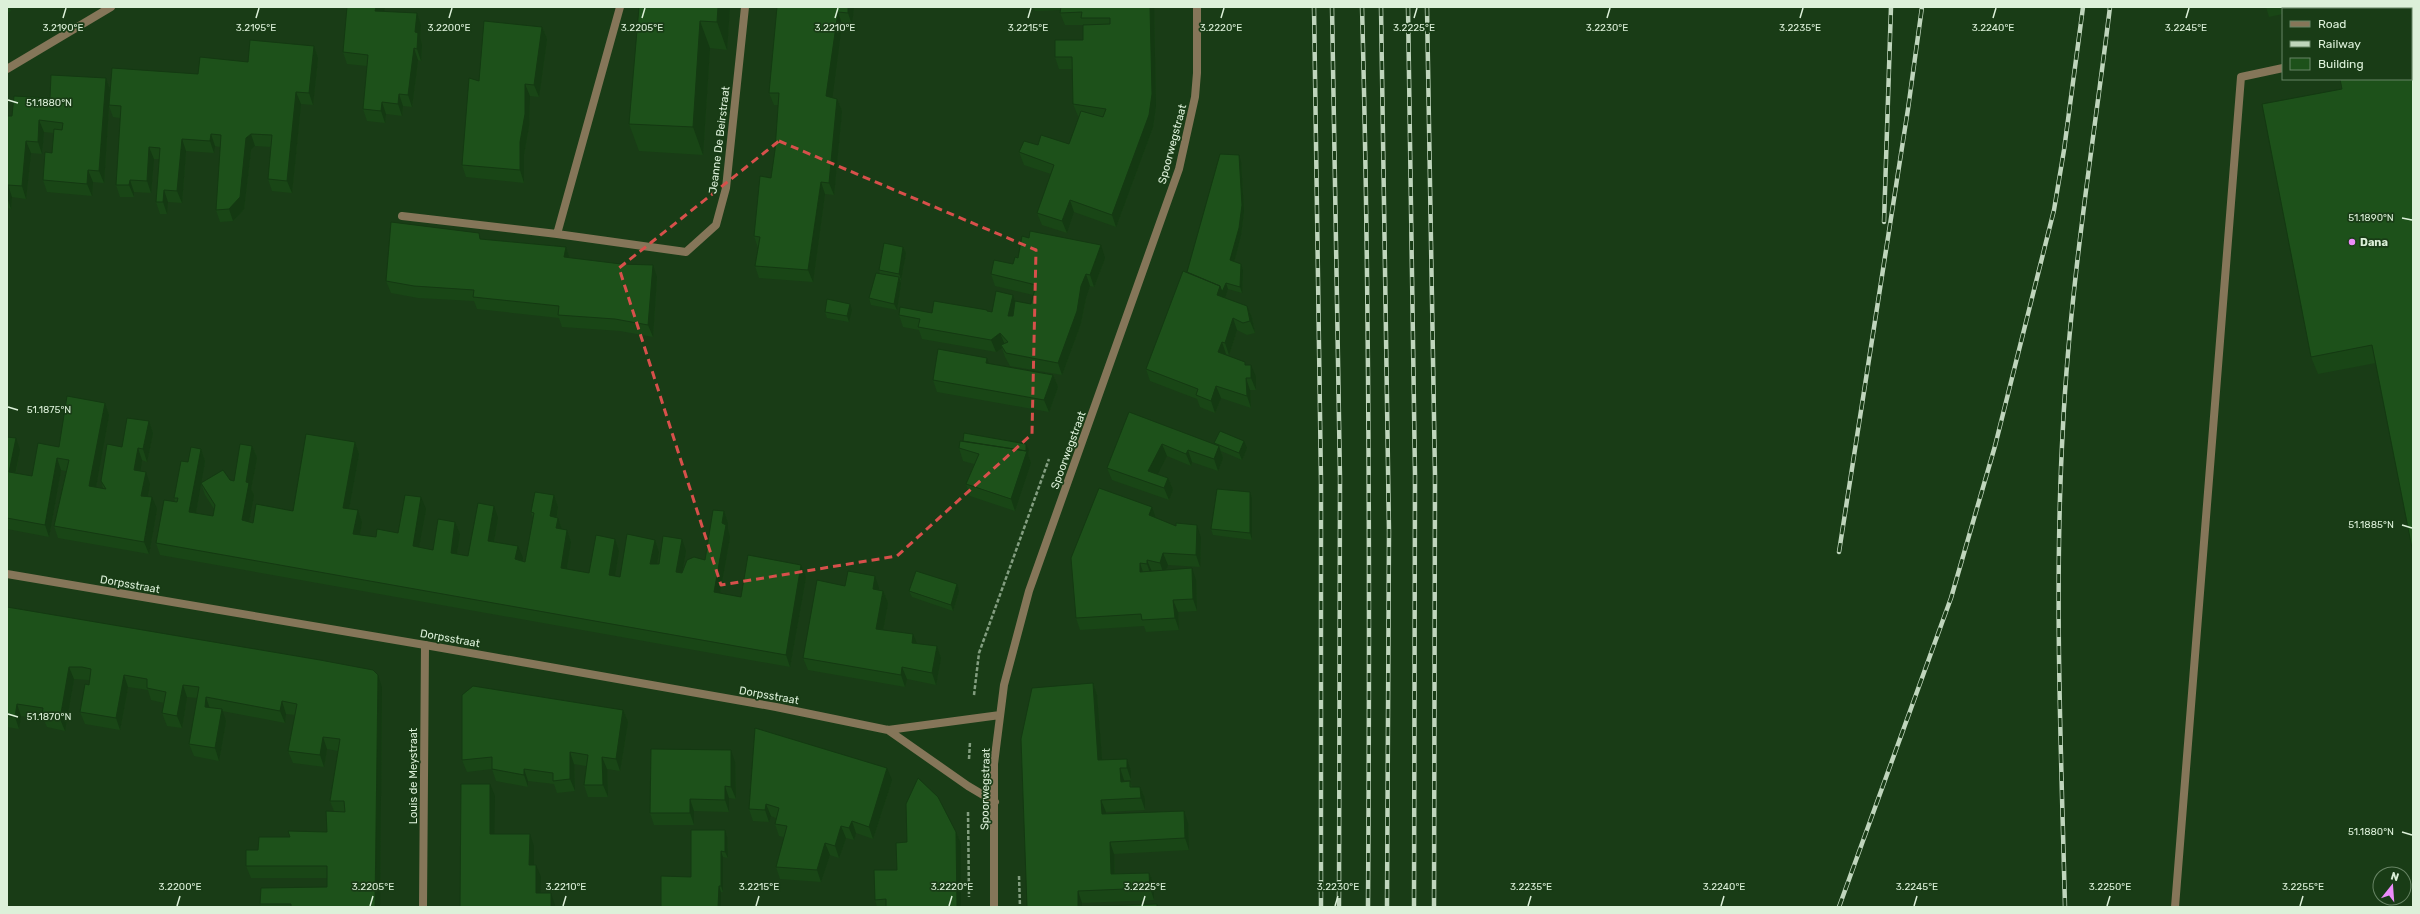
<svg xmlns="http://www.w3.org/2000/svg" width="2420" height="914" font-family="Rubik,sans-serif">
  <rect width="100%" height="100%" fill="#193c16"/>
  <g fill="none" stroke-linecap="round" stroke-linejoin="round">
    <path stroke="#839e80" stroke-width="2.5" stroke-dasharray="4 2" stroke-linecap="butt" d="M974 695 979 653 1049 459
      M969 759 970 742
      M968 812 969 897
      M1019 876 1020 907"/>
    <path stroke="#857659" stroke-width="8" d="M2411 40H2413
      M2175 907 2241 77 2283 68"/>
    <path stroke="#857659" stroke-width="8" d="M620 7 557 234 686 252 716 225 726 188 745 7
      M7 69 111 7
      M402 216 557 234
      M423 907 425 645"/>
    <path stroke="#857659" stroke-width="8" d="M7 574 425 645 776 707 888 730 1000 715
      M888 730 968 786 995 802
      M994 907V764L1004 685 1029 591 1179 169 1195 97 1197 73V7"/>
    <defs>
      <path id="rail" d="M1314 7 1321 481V907
        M1332 7 1340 478 1339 907
        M1362 7C1370 307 1370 607 1368 907
        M1381 7 1389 532 1387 907
        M1408 7 1415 475 1414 907
        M1427 7 1435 476 1434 907
        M1884 222 1891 7
        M1839 552 1908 109 1922 7
        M1839 907 1951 598 1995 446 2054 210 2064 150 2083 7
        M2065 907C2061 747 2054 586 2063 426 2070 286 2093 146 2110 7"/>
    </defs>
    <use href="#rail" stroke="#bfd5bc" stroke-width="4.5"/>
    <use href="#rail" stroke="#193c16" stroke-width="3" stroke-dasharray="9" stroke-linecap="butt"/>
  </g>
  <path fill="#194616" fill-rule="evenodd" d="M7 7H9L11 11 7 13Z
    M347 7H384L383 12 417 13 421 25 420 37 422 45 421 61 418 60 412 107 403 106 402 116 386 114 385 123 367 121 363 109 367 66 347 64 343 52Z
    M730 7 727 50 710 48 703 155 639 151 629 124 650 8Z
    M777 7H854L852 25 842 24 832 98 837 99 842 111 834 195 825 194 813 282 759 278 755 266 758 248 754 236 771 178 775 150 778 105H774L769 93Z
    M1033 7H1154L1156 106 1153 127 1116 227 1074 212 1067 233 1042 225 1037 213 1051 174 1024 165 1019 152 1038 145 1069 144 1079 116H1078L1073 104 1072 69H1059L1055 57 1083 40V25H1065L1060 13V10L1035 11Z
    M2266 7H2346V9H2312V8L2308 9H2283V14L2269 17Z
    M542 27 547 39 539 97 530 96 529 126 524 154V183L466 177 462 165 479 81Z
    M314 46 318 58 313 105 301 104 292 193 272 191 268 179 271 147 255 146 251 150 244 209 233 221 220 222 216 210 220 147 215 146 214 153 186 151 182 203 168 202 167 214H160L156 202 159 159H154L151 193 134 192V197H120L116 185 120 118 113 117 109 106 104 183 93 182 92 196 47 192 43 180 52 153 54 133 44 132 42 154 31 153 26 199 12 197 11 209 7 208V116H12L50 98 106 78 110 90 198 74Z
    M2342 89 2376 363 2318 374 2311 357Z
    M1241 162 1244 211 1241 235 1234 262 1241 264 1243 270 1242 293 1228 289 1225 298 1247 306 1252 318 1255 333 1247 335 1237 330 1229 355 1226 354V355L1246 365 1256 377V390H1250L1251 408 1221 398 1215 413 1200 407 1197 399 1150 381 1146 369 1187 272Z
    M1029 238 1105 258 1094 287 1090 286 1086 298 1081 323 1062 375 1010 366 1005 357 1002 348 996 352 922 339 919 330 903 327 899 315 932 313 987 310 988 312H992L1013 295 1015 301 1031 304 1033 295 995 286 991 274 1013 264Z
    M481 240 566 247 570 258 657 277 653 337 620 331 562 327 559 318 477 309 474 301 418 298 391 293 386 281Z
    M903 247 906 253 901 280H900L901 283 897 310 871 305 869 298 880 274 879 270Z
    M852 310 849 322 827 318 825 312Z
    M989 364 1053 375 1058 387 1049 412 937 392 933 380Z
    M105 403 109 415 96 487 103 488 101 481 122 447 149 421 153 433 147 462 142 460 140 471 150 484 148 497 157 509 149 554 58 538 54 526 66 471 61 470 49 537 7 529V437L20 450 16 473 32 476 59 447Z
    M1129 412 1215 445 1214 443 1247 448 1242 460 1221 451 1223 458 1218 471 1192 462 1191 466 1167 456 1157 474 1168 478 1173 490 1169 500 1112 480 1107 468Z
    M963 441 1026 444 1029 450 1028 455 1031 463 1015 511 970 496 966 484 974 464 963 461 959 448Z
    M355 442 359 454 349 509 358 510 362 522 360 535 376 537 398 533 426 509 419 547 433 550 455 522 460 534 457 554 468 556 498 518 494 542 523 558 522 561 525 562 533 518 531 512 554 495 558 507 557 517 562 529 567 530 571 542 567 569 589 573 615 539 619 551 615 576 620 577 655 540 659 552 657 564H659L686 551 682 572 705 560 724 511 728 523V529L730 537 720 593 741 597 801 565 806 577 790 667 160 555 156 543 175 501 174 498 188 462 201 449 205 461 201 483 230 480 234 481 252 446 257 458 251 489 254 495 249 522 253 523 293 511ZM201 483 205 495 214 509 213 516 196 513Z
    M1250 492 1252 498V540L1213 535 1211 529Z
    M1156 518 1201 538 1200 567 1168 565 1166 570 1196 580 1197 611 1178 612 1179 630 1146 632 1144 626 1080 630 1076 618Z
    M957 584 959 591 953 611 912 597 909 591Z
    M845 586 879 588V590L883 591 888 603 883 630 917 644 937 646 941 658 936 685 907 679 905 687 808 670 803 658Z
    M7 607 382 687 380 907H261L260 904 327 887V878H251L246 866 258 850 290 837 327 832 334 811 330 801 338 751 327 749 324 767 293 763 288 751 295 715 286 714 285 723 222 711 226 721 219 761 194 756 189 744 197 698 187 697 182 728 167 726 162 713 164 703 151 700 148 690 128 687 120 730 85 724 80 712 89 685V680L74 679 65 731 47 727 44 720 21 716 19 729 7 727Z
    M1093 683 1097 695 1102 760 1127 759 1131 771V780H1124V782L1130 781 1132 787H1140L1145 799V810L1106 812V814L1188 823 1189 850 1114 854 1115 874 1149 873 1154 885V900L1082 903V907H1158H1027Z
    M623 710 628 722 620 771 607 769 608 797H588L584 785 586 766 574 764 575 791 557 793 554 784 528 781V787L496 781 492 769 467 772 462 760Z
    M755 728 892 780 873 839 856 833 854 840 846 838 839 858 830 855 821 882 780 879 776 867 784 837 779 836 775 824 776 818 771 816 769 822 753 821 749 809Z
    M735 762 736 799 729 798V812L694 811V825H654L650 813Z
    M725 830 727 837 728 858 723 857V892H721L691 877Z
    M956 832 961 844V907H877L875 900 897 870 907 842Z"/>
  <path fill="#143912" d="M376 7H384L385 8 379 23 375 11Z
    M718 7H730L727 50 717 22Z
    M848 7H854L852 25 848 13Z
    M1150 7H1154L1156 106 1153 127 1116 227 1112 215Z
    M838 12 842 24 831 108 826 96Z
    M417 13 421 25 420 37 422 45 421 61 417 49 415 32Z
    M700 21 710 48 703 155 693 127Z
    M542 27 547 39 539 97 534 85Z
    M314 46 318 58 313 105 309 93Z
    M414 48 418 60 412 107 408 95Z
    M106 78 110 90 104 183 99 171Z
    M525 84 530 96 529 126 524 154V183L520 170V142Z
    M296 92 301 104 292 193 287 181Z
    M399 94 403 106 402 116 398 104Z
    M837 99 842 111 834 195 829 183Z
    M382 102 386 114 385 123 381 111Z
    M39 120 44 132 42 154 38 142Z
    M211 134 215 146 214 153 210 141Z
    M251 134 255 146 251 150 244 209 233 221 229 209 246 138Z
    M182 139 186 151 182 203 177 191Z
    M26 141 31 153 26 199 22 186Z
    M149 147 154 159 151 193 147 181Z
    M1239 155 1241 162 1244 211 1241 235 1233 266 1230 260Z
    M88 170 93 182 92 196 87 184Z
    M130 180 134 192V197L129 185Z
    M821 182 825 194 813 282 808 270Z
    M8 185 12 197 11 209 7 197Z
    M164 190 168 202 167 214 163 202Z
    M1070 200 1074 212 1067 233 1062 221Z
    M1101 245 1105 258 1094 287 1090 275Z
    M566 247 570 259 564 257Z
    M903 247 906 253 901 280 899 274Z
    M1241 264 1243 270 1242 293 1240 287Z
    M653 265 657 277 653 337 648 325Z
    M1086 274 1090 286 1086 298 1081 323 1062 375 1058 363 1081 286Z
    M899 277 901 283 897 310 894 304Z
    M1226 283 1228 289 1225 298 1217 295 1220 286Z
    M1013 295 1017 307 1013 328 1008 316Z
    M850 304 852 310 849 322 847 316Z
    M1247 306 1252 318 1255 333 1250 321Z
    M1233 318 1237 330 1229 355 1225 343Z
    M1000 333 1005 345H1001L1002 348 996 352 991 340Z
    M1222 342 1226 354 1223 364 1218 352Z
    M987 358 991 370 986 363Z
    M1251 365 1256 377V390L1251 378Z
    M1053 375 1058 387 1049 412 1044 400Z
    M1246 378 1250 390 1251 408 1247 396Z
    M1216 386 1221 398 1215 413 1211 401Z
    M105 403 109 415 94 498 89 486Z
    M149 421 153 433 147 462 143 449Z
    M16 438 20 450 13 485 9 472Z
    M1244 441 1247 448 1242 460 1239 453Z
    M355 442 359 454 347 520 343 508Z
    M1026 444 1029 450 1028 455 1031 463 1015 511 1011 499Z
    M1162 444 1167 456 1153 483 1148 471Z
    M252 446 257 458 251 489 254 495 247 533 242 520 246 482Z
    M1219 446 1223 458 1218 471 1214 459Z
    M138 448 142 460 139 482 134 470Z
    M201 449 205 461 194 524 189 512Z
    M1188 450 1192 462 1191 466 1186 454Z
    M57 458 61 470 49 537 45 525Z
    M146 472 150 484 146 508 141 496Z
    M1168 478 1173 490 1169 500 1164 488Z
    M1250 492 1252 498V540L1250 533Z
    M554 495 558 507 555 528 550 516Z
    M152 497 157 509 149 554 144 542Z
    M421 497 426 509 417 558 413 546Z
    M494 506 498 518 492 553 488 541Z
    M1152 507 1156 519 1149 515Z
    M358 510 362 522 358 546 353 534Z
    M724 511 728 523V529L730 537 718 604 714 592Z
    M558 518 562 530 556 528Z
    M455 522 460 534 455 565 451 553Z
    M1197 525 1201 538 1200 567 1196 555Z
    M567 530 571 542 565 580 561 568Z
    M615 539 619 551 613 588 609 575Z
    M682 539 686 551 680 584 676 572Z
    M655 540 659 552 655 576 650 564Z
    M518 546 523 558 520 571 515 559Z
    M1163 553 1168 565 1164 575 1160 563Z
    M1147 560 1152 572 1151 576 1147 564Z
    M1140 563 1144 575 1140 572Z
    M801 565 806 577 790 667 786 655Z
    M1192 568 1196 580 1197 611 1193 599Z
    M875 576 879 588 877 601 873 589Z
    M957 584 959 591 953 611 951 605Z
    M883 591 888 603 881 641 876 629Z
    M1173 600 1178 612 1179 630 1175 618Z
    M913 634 918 646 912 643Z
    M937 646 941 658 936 685 932 673Z
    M69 667 74 679 65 731 60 719Z
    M902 667 907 679 905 687 901 675Z
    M124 675 128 687 120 730 116 718Z
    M378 675 382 687 380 907H375Z
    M1093 683 1097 695 1103 772 1098 760Z
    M183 685 187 697 182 728 177 716Z
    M206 697 210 709 205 707Z
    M282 701 286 714 285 723 280 711Z
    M17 704 21 716 19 729 15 717Z
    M222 709 226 721 219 761 215 748Z
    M623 710 628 722 620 771 616 759Z
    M323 737 327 749 324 767 320 755Z
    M731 750 735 762 736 799 731 787Z
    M570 752 574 764 575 791 570 779Z
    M602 757 607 769 608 797 603 785Z
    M1127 759 1131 771V780L1127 768Z
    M887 768 892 780 873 839 869 827Z
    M1120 768 1124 780 1125 794 1121 782Z
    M524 769 528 781V787L524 775Z
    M490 784 495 796 494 846 490 834Z
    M725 786 729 798V812L725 800Z
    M1140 787 1145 799V810L1141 798Z
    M690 799 694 811V825L690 813Z
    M1101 800 1106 812V826L1102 814Z
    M766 804 771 816 769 822 765 810Z
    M1184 811 1188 823 1189 850 1185 838Z
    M852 821 856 833 854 840 849 828Z
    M841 826 846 838 839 858 835 846Z
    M725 830 727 837 728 858 725 852Z
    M956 832 961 844V907H957Z
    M530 834 534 846V877L529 865Z
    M1110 842 1114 854 1115 886 1111 874Z
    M825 843 830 855 821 882 817 870Z
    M721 851 723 857V892L721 886Z
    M536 865 541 877 540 905 536 893Z
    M1149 873 1154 885V900L1150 888Z
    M719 886 721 892V907H718Z
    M1078 891 1082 903V907H1078Z
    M551 893 555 905V907H551Z"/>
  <path fill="#1d511a" stroke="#143912" d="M347 7H376L375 11 417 13 415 32 418 33 417 49 414 48 408 95 399 94 398 104 382 102 381 111 363 109 368 55 343 52Z
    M639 7 650 8V7H718L717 22 700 21 693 127 629 124Z
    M777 7H848V13L838 12 826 96 837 99 829 183 821 182 808 270 755 266 760 237 754 236 760 176 771 178 775 150 779 93H769Z
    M1061 7H1150L1152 94 1149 115 1112 215 1070 200 1062 221 1037 213 1054 165 1019 152 1024 141 1038 145 1041 135 1069 144 1081 111 1103 117 1106 109 1073 104 1072 57H1055V40H1083V25L1110 24V18H1081L1082 12 1060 13Z
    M484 21 542 27 534 85 525 84V114L520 142V170L462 165 469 78 479 81Z
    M250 40 314 46 309 93 296 92 287 181 268 179 272 135 251 134 246 138 240 197 229 209 216 210 221 135 211 134 210 141 182 139 177 191 164 190 163 202H156L160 148 149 147 147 181 130 180 129 185H116L121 106 109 105 112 68 198 74 200 57 248 62Z
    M2411 47H2413V553L2372 345 2311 357 2262 104 2342 89 2340 79H2411Z
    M51 75 106 78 99 171 88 170 87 184 43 180 45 152 52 153 54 129 62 130 63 123 39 120 38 142 26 141 22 186 8 185 7 196V116H12L14 96 50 98Z
    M1220 154 1239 155 1242 205 1239 228 1230 260 1241 264 1240 287 1226 283 1222 292 1220 286 1187 272Z
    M391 222 479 233 480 239 566 247 564 257 621 264 653 265 648 325 615 319 558 315 559 306 473 297 474 290 414 286 386 281Z
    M1030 231 1101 245 1090 275 1086 274 1081 286 1077 311 1058 363 1006 353 1001 345 1008 342 1000 333 991 340 918 327 920 319 899 315 900 307 932 313 934 301 987 310V311L992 312 996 291 1013 295 1008 316H1013L1015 301 1031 304 1036 285 991 274 994 260 1013 264 1015 257 1018 258 1022 236 1029 238Z
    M884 243 903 247 899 274 879 270Z
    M1183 271 1220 286 1217 295 1247 306 1250 321 1243 323 1233 318 1225 343 1222 342 1218 352 1245 362V365H1251V378H1246L1247 396 1216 386 1211 401 1196 395 1198 389 1146 369Z
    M876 273 899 277 894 304 869 298Z
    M827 299 850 304 847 316 825 312Z
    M938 349 987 358 986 363 1053 375 1044 400 933 380Z
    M67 396 105 403 89 486 106 489 101 481 107 444 122 447 127 418 149 421 143 449 138 448 134 470 146 472 141 496 152 497 144 542 54 526 69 460 57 458 45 525 7 518V437L16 438 9 472 32 476 38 443 59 447Z
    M1129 412 1219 446 1214 459 1188 450 1186 454 1162 444 1148 471 1168 478 1164 488 1107 468Z
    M1220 431 1244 441 1239 453 1214 443Z
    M964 433 1026 444V451L963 441Z
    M306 434 355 442 343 508 358 510 353 534 376 537 377 529 398 533 405 495 421 497 413 546 433 550 438 519 455 522 451 553 468 556 478 503 494 506 488 541 518 546 515 559 525 562 534 513 531 512 535 492 554 495 550 516 558 518 556 528 567 530 561 568 589 573 596 535 615 539 609 575 620 577 627 534 655 540 650 564H659L663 536 682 539 676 572 682 573 687 560 694 557 705 560 713 510 724 511 722 523 726 525 714 592 741 597 748 555 801 565 786 655 156 543 164 500 177 502 178 498H174L181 461 188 462 191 447 201 449 189 512 213 516 215 505 201 483 223 470 230 480 234 481 240 444 252 446 246 482 249 483 242 520 253 523 256 504 293 511Z
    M960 441 1027 451 1011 499 966 484 979 454 959 448Z
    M1099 488 1152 507 1149 515 1176 526V523L1197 525 1196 555 1163 553 1160 563 1147 560V564L1140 563V572L1192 568 1193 599 1173 600 1175 618 1142 620 1141 614 1076 618 1071 558Z
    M1217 489 1250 492V533L1211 529Z
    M848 571 875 576 873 589 883 591 876 629 913 634 912 643 937 646 932 673 902 667 901 675 803 658 817 580 845 586Z
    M916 571 957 584 951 605 909 591Z
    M7 607 320 660 373 670 378 675 375 907H291V904H260L261 888 327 887V866H246V850H258L259 837H290L288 831 327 832 326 811 345 812 344 801H330L340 739 323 737 320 755 288 751 297 704 282 701 280 711 206 697 205 707 222 709 215 748 189 744 199 687 183 685 177 716 162 713 166 692 147 688V679L124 675 116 718 80 712 85 684 89 685 91 669 82 667H69L60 719 42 715 43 708 17 704 15 717 7 716Z
    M1093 683 1098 760 1127 759V768H1120L1121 782 1130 781V787H1140L1141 798 1101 800 1102 814 1184 811 1185 838 1110 842 1111 874 1149 873 1150 888 1078 891V907H1027L1021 739 1032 688Z
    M473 686 623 710 616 759 602 757 603 785H584L588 755 570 752V779L553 781V773L524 769V775L492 769V757L462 760V695Z
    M755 728 887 768 869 827 852 821 849 828 841 826 835 846 825 843 817 870 776 867 787 826 775 824 779 808 766 804 765 810 749 809Z
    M651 749 731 750V787L725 786V800L690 799V813H650Z
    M918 778 938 797 956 832 957 907H886V899L875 900 874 870H897L896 843 907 842 906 804Z
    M461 784H490V834H530L529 865H536V893H551V907H460Z
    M691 830H725V852L721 851V886H719L718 907H661V876L691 877Z
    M1157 904V907H1080Z"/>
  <path fill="none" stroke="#d7504b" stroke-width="3" stroke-dasharray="8 5" stroke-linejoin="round" d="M779 141 1036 250 1032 434 897 556 721 585 619 268Z"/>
  <path fill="none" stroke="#dcf0d9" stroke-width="1.5" d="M63 18 66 8M256 18 259 8M449 18 452 8M642 18 645 8M835 18 838 8M1028 18 1031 8M1221 18 1224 8M1414 18 1417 8M1607 18 1610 8M1800 18 1803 8M1993 18 1996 8M2186 18 2189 8M8 100 18 103M2402 218 2412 220M8 407 18 410M2402 525 2412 528M8 714 18 717M2402 832 2412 835M177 906 180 896M370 906 373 896M563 906 566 896M756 906 759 896M949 906 952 896M1142 906 1145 896M1335 906 1338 896M1528 906 1531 896M1721 906 1724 896M1914 906 1917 896M2107 906 2110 896M2300 906 2303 896"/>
  <circle fill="#ec8cfa" stroke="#193c16" stroke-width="1.5" cx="2352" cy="242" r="4"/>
  <g text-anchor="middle" stroke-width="3.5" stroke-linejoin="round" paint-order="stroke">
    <g font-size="11" fill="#dcf0d9" stroke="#193c16">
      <text transform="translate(719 140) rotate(-83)" y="4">Jeanne De Beirstraat</text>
      <text transform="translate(1172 144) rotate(-75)" y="4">Spoorwegstraat</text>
      <text transform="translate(1068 450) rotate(-70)" y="4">Spoorwegstraat</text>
      <text transform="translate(130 584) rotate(10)" y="4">Dorpsstraat</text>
      <text transform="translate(450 638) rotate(10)" y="4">Dorpsstraat</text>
      <text transform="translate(769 695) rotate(10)" y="4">Dorpsstraat</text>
      <text transform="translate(413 776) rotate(-90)" y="4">Louis de Meystraat</text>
      <text transform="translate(985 789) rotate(-89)" y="4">Spoorwegstraat</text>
    </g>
    <g font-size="11" font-weight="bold" fill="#dcf0d9" stroke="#193c16" text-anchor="start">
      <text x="2360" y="246">Dana</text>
    </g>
  </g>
  <g font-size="10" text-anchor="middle" fill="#dcf0d9" stroke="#193c16" stroke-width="3.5" stroke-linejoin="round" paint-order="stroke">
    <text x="63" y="31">3.2190°E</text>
    <text x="256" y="31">3.2195°E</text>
    <text x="449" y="31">3.2200°E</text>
    <text x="642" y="31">3.2205°E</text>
    <text x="835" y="31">3.2210°E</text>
    <text x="1028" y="31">3.2215°E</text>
    <text x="1221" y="31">3.2220°E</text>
    <text x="1414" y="31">3.2225°E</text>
    <text x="1607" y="31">3.2230°E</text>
    <text x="1800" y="31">3.2235°E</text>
    <text x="1993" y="31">3.2240°E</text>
    <text x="2186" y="31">3.2245°E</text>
    <text x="49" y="106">51.1880°N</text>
    <text x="2371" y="221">51.1890°N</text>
    <text x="49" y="413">51.1875°N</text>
    <text x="2371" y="528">51.1885°N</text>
    <text x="49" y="720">51.1870°N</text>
    <text x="2371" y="835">51.1880°N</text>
    <text x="180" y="890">3.2200°E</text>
    <text x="373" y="890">3.2205°E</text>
    <text x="566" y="890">3.2210°E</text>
    <text x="759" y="890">3.2215°E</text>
    <text x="952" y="890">3.2220°E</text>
    <text x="1145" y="890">3.2225°E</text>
    <text x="1338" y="890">3.2230°E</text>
    <text x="1531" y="890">3.2235°E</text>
    <text x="1724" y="890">3.2240°E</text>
    <text x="1917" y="890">3.2245°E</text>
    <text x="2110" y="890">3.2250°E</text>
    <text x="2303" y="890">3.2255°E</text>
  </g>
  <rect width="2420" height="914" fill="none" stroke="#dcf0d9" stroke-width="16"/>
  <rect x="2282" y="8" width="130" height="72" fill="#193c16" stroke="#678464"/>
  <rect x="2290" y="21" width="20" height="6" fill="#857659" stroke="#678464"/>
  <text x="2318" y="28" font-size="12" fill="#dcf0d9">Road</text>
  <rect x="2290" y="41" width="20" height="6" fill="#bfd5bc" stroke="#678464"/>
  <text x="2318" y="48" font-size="12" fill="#dcf0d9">Railway</text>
  <rect x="2290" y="58" width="20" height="12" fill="#1d511a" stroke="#678464"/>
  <text x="2318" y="68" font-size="12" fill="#dcf0d9">Building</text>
  <g transform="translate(2392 886) rotate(17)"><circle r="19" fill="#193c16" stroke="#678464"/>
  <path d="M0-3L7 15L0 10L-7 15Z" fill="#ec8cfa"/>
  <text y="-6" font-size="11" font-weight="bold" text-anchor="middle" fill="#dcf0d9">N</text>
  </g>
</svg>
